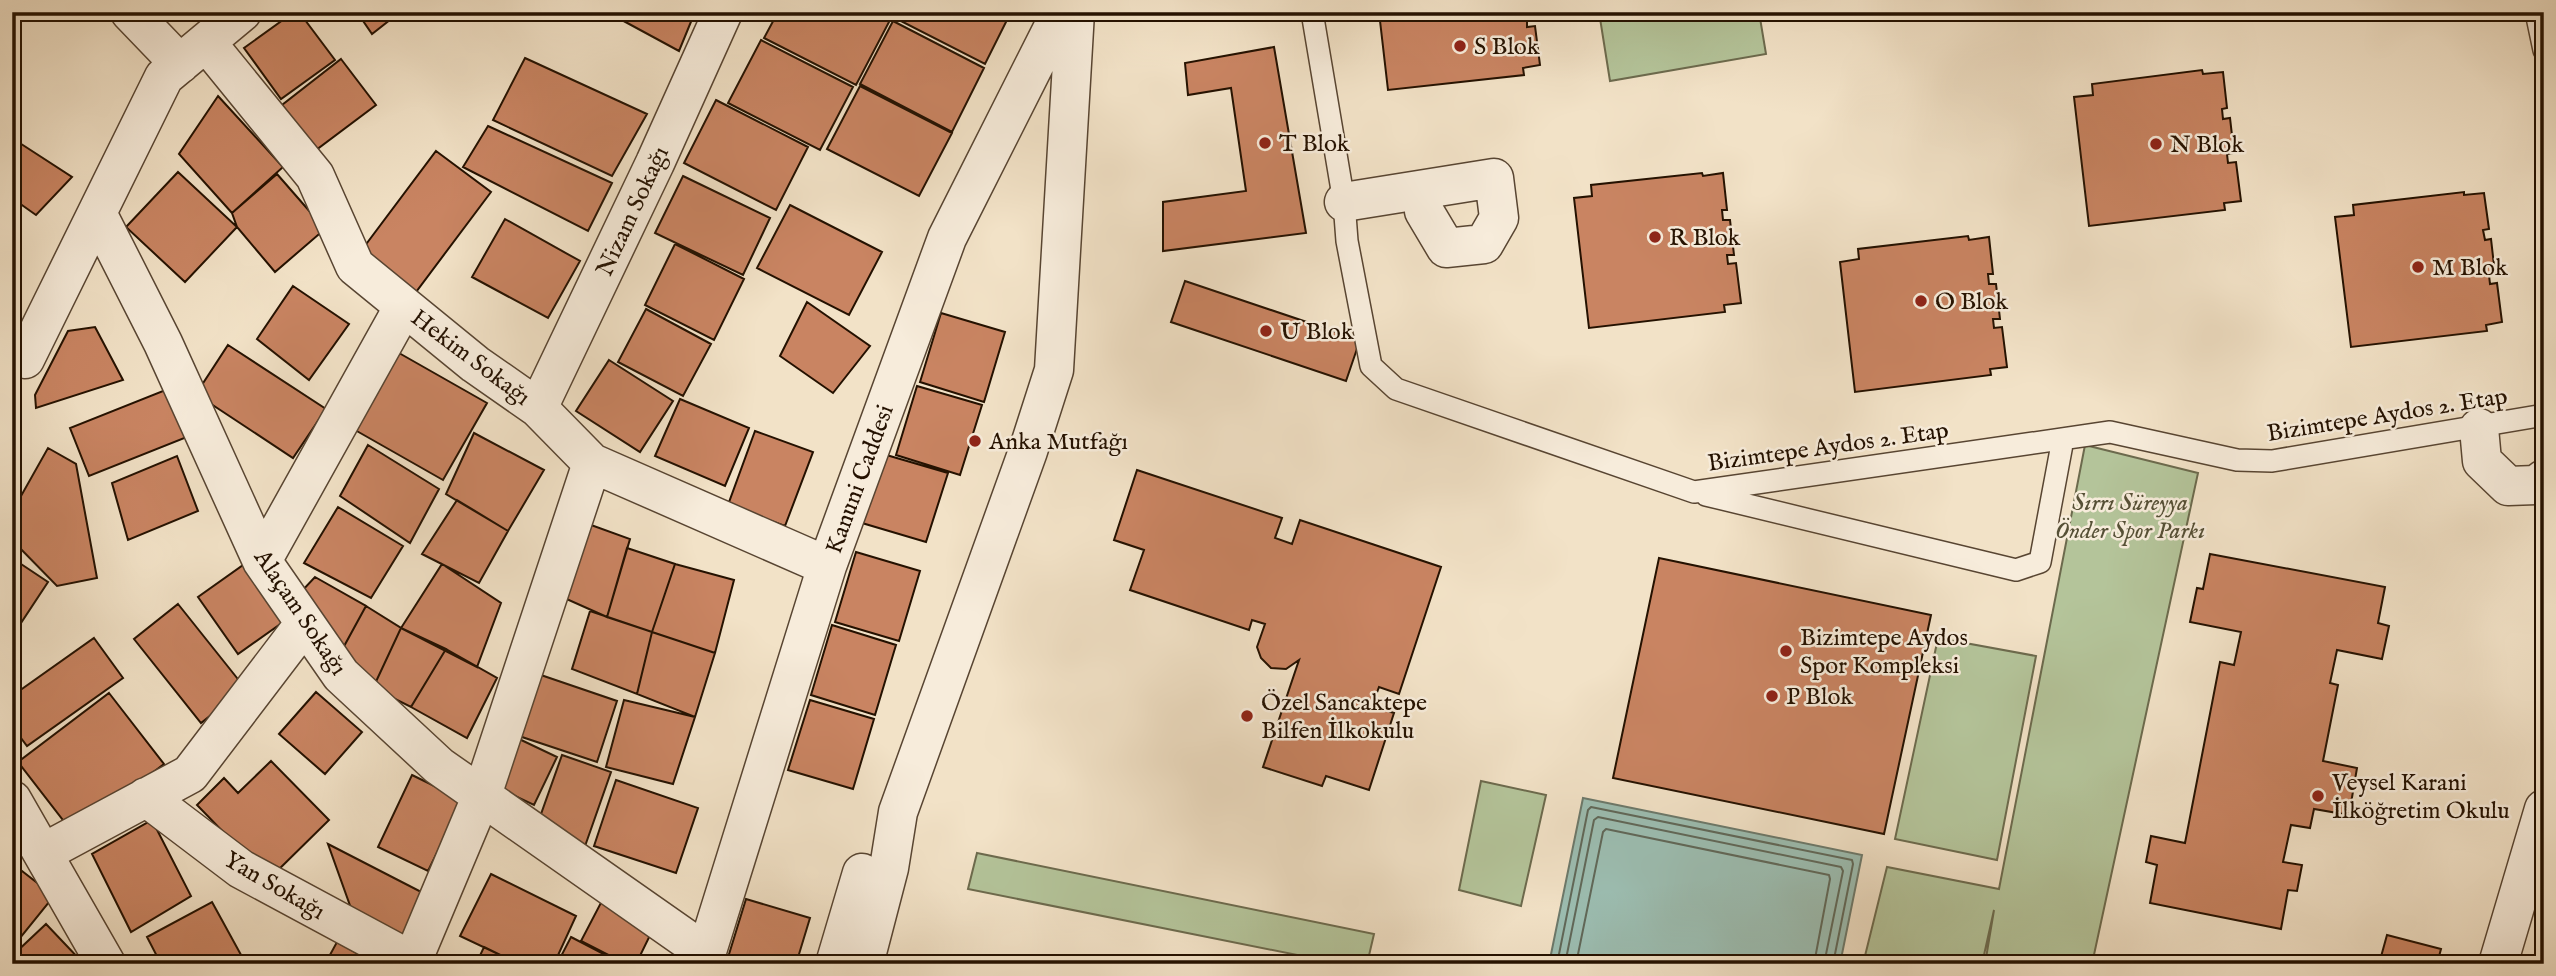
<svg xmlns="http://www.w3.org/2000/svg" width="2556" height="976" font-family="'IM FELL English',serif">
  <rect width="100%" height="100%" fill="#f2e2c7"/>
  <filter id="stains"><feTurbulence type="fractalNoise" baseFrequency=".00286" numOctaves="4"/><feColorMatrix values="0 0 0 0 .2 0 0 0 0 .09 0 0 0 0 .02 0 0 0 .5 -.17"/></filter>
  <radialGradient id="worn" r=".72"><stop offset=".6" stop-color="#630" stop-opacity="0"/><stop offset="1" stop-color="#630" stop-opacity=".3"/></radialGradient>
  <path fill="#b4c49a" stroke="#6c6a4d" stroke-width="2" d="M1599 12H1759L1766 54 1610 81Z
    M2085 445 2198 473 2092 964H1985L1994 910 1982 964H1863L1887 867 1999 889Z
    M1938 638 2036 656 1997 860 1895 839Z
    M1481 781 1546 795 1521 906 1459 890Z
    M977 853 1374 934 1367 964H1342L968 889Z"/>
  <path fill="#9cbeb2" stroke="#6c796b" stroke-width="2" d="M1583 798 1862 855 1840 964H1549Z"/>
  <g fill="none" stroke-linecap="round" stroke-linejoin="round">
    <path stroke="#606859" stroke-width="2" d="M1557 964 1588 810 1591 807 1852 860 1853 864 1833 964
      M1565 964 1594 820 1598 817 1841 867 1843 871 1824 964
      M1576 964 1603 832 1606 829 1829 875 1830 879 1814 964"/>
  </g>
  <path fill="#c98462" stroke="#241100" stroke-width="2" d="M294 12H299L335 60 281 99 244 48Z
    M357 12H400L372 34Z
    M607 12H695L679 51Z
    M778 12H870L889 22 856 85 764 38Z
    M895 12H1011L985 64 893 17Z
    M1379 12H1532L1533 17 1527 18V27L1535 26 1540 65 1523 68 1524 75 1388 90Z
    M2307 12H2372L2308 20Z
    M893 21 984 68 952 132 860 84Z
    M761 40 853 87 820 150 728 103Z
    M1274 47 1306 233 1163 251V202L1246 191 1231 88 1188 95 1185 63Z
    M525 58 647 114 612 176 493 120Z
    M341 59 376 105 316 150 282 105Z
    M2202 70 2203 74 2223 72 2227 108 2222 109 2223 119 2230 118 2234 153 2227 154 2228 163 2236 162 2241 201 2224 203 2225 210 2089 226 2074 97 2093 95 2092 84Z
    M860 86 952 133 919 196 827 149Z
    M218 96 283 167 232 213 179 154Z
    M716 100 808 147 776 210 684 163Z
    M488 126 612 183 588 231 463 167Z
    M12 138 72 177 36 215 12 198Z
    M436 151 491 192 416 292 361 251Z
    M178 172 237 227 185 282 126 227Z
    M1702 173 1703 176 1723 173 1727 210H1722L1723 220H1730L1734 255H1727L1728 264 1736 263 1741 303 1724 305 1725 312 1589 328 1574 198 1592 196 1591 185Z
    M277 174 325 229 275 272 237 227 232 213Z
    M683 176 770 218 743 275 655 233Z
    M2464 192V195L2484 193 2489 229 2483 230 2485 240 2491 239 2495 274 2489 275 2490 284 2497 283 2502 322 2486 325 2487 331 2351 347 2335 217 2354 215 2353 205Z
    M790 205 882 252 849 315 757 268Z
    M505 219 580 261 548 318 472 277Z
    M1968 236 1969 240 1989 237 1993 274H1988L1989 284H1996L2000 319H1993L1994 328 2002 327 2007 367 1990 369 1991 375 1855 392 1840 262 1859 259 1858 249Z
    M675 244 744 279 714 340 645 305Z
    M1185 281 1360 340 1346 381 1171 322Z
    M293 286 349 324 309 380 257 339Z
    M807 302 870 346 833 393 780 356Z
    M646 309 711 344 683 396 618 362Z
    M941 313 1005 332 984 402 920 382Z
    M95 327 123 380 36 408 35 395 68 331Z
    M228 345 326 409 293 458 196 394Z
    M399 353 487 403 443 480 355 430Z
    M609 360 673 401 640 452 576 411Z
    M917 386 982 405 960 475 896 455Z
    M173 387 192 435 89 476 70 428Z
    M680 399 749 428 725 486 655 456Z
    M755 431 813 452 785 526 728 505Z
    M474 433 544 470 508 531 446 494Z
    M368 445 439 489 410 543 340 496Z
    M48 448 76 464 97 578 57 586 12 540V512Z
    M883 454 948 473 926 542 862 523Z
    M177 456 198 511 128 540 112 483Z
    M1137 470 1282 518 1275 538 1292 544 1300 520 1441 567 1399 694 1379 687 1372 706 1394 713 1369 790 1326 776 1322 786 1263 767 1299 660 1286 669 1271 668 1261 658 1257 647 1265 624 1252 620 1249 630 1130 590 1144 550 1114 540Z
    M457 500 508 531 479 583 422 554Z
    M338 507 403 546 371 598 304 563Z
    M580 521 630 539 607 617 553 593Z
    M627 548 675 564 652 632 607 617Z
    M856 552 920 571 899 641 835 622Z
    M2210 554 2385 587 2378 623 2389 626 2382 659 2337 650 2330 683 2338 685 2323 761 2357 768 2349 815 2314 809 2310 828 2291 825 2283 862 2302 865 2297 891 2288 890 2281 929 2150 903 2157 865 2146 862 2151 836 2185 843 2220 662 2234 665 2241 632 2190 622 2197 588 2203 589Z
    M12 558 48 582 15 632 12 630Z
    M1659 558 1931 615 1884 834 1613 778Z
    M246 563 286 620 238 654 198 597Z
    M442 564 501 603 477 667 401 628Z
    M675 564 734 580 715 653 652 632Z
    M315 577 366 606 342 650 299 594Z
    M178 604 245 688 201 723 134 639Z
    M366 606 401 628 373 688 342 650Z
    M590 611 652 632 637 694 572 669Z
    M832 625 896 645 875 715 811 695Z
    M401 628 446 649 411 707 373 688Z
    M652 632 715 653 695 717 637 694Z
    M94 638 123 678 27 746 12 726V696Z
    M446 649 497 678 467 738 411 707Z
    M535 673 617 701 597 762 516 735Z
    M316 692 362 732 325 774 279 734Z
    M109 693 164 764 73 833 18 762Z
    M624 700 695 717 673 784 606 767Z
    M810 700 874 719 853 789 788 770Z
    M517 738 557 757 534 805 494 786Z
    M562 755 611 772 584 849 535 831Z
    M271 761 329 820 269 879 197 805 224 778 238 793Z
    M412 775 463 800 428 871 378 847Z
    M616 780 698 808 676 873 594 846Z
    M152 820 191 896 131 932 92 854Z
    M328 844 431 897 408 943 352 911Z
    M13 864 54 896 12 948V864Z
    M491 874 576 916 554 964H519L460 936Z
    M605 895 657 921 636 964H626L581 941Z
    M746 899 810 918 796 964H726Z
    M212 902 246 964H161L147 937Z
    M46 924 84 964H12V956Z
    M2387 935 2441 949 2437 964H2379Z
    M571 937 623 964H557Z
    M337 942 376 964H325Z
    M484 947 519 964H476Z
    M2115 956 2155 964H2113Z"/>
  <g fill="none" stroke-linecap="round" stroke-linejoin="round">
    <defs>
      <path id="service" d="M1312 12 1344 202 1347 241 1371 366 1396 389 1694 492 2110 432 2237 460 2272 461 2544 415
        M2536 12 2544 50
        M1706 495 2016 570 2040 562 2063 439"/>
      <path id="minor" d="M130 12 180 64
        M206 42 315 176 355 266 475 364 538 408 592 463 827 566
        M1344 202 1494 178 1499 218 1484 244 1446 248 1424 211
        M97 213 163 343 262 561 341 675 439 766 706 953
        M12 353 25 359 164 77 242 12
        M538 408 655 163 723 12
        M2479 428 2482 461 2508 486 2536 485 2544 479
        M262 561 404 306
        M146 797 241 869 412 961
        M12 800 106 964
        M43 853 190 774 305 623
        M411 964 482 795 592 463
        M703 964 827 566 947 238 1061 12
        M835 964 862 873
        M864 964 889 868 898 812 1028 451 1054 370 1075 12"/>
      <path id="tertiary" d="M2498 964 2544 809"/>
    </defs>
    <use href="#service" stroke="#584532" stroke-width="24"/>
    <use href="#minor" stroke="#584532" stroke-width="41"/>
    <use href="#tertiary" stroke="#584532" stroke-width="41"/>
    <use href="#service" stroke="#f7ecdb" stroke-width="21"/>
    <use href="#minor" stroke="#f7ecdb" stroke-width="38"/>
    <use href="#tertiary" stroke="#f7ecdb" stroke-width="38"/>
  </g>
  <g fill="#8f2418" stroke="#f7ecdb" stroke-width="2.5">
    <circle cx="1460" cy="46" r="7"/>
    <circle cx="1265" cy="143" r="7"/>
    <circle cx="2156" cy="144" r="7"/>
    <circle cx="1655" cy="237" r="7"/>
    <circle cx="2418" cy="267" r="7"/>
    <circle cx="1921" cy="301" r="7"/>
    <circle cx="1266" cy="331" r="7"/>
    <circle cx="975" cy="441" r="7"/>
    <circle cx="1786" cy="651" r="7"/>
    <circle cx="1772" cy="696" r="7"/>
    <circle cx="1247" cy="716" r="7"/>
    <circle cx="2318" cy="796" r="7"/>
  </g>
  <g text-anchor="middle" stroke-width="5" stroke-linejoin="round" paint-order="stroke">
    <g font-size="24" fill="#241100" stroke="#f7ecdb" text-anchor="start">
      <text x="1474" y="54">S Blok</text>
      <text x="1279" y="151">T Blok</text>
      <text x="2170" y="152">N Blok</text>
      <text x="1669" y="245">R Blok</text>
      <text x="2432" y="275">M Blok</text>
      <text x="1935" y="309">O Blok</text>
      <text x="1280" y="339">U Blok</text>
      <text x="989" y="449">Anka Mutfağı</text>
      <text x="1800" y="645">Bizimtepe Aydos<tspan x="1800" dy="28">Spor Kompleksi</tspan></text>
      <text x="1786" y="704">P Blok</text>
      <text x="1261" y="710">Özel Sancaktepe<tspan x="1261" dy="28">Bilfen İlkokulu</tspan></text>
      <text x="2332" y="790">Veysel Karani<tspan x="2332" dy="28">İlköğretim Okulu</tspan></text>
    </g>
    <g font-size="24" fill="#241100" stroke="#f7ecdb">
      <text transform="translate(632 211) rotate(-65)" y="8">Nizam Sokağı</text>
      <text transform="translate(471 357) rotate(37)" y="8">Hekim Sokağı</text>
      <text transform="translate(2387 414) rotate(-9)" y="8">Bizimtepe Aydos 2. Etap</text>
      <text transform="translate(1828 446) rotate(-8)" y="8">Bizimtepe Aydos 2. Etap</text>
      <text transform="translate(859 479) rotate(-70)" y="8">Kanuni Caddesi</text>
      <text transform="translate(301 612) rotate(56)" y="8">Alaçam Sokağı</text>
      <text transform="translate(275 885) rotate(30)" y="8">Yan Sokağı</text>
    </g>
    <g font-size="24" font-style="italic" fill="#565036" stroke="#f7ecdb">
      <text x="2130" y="510">Sırrı Süreyya<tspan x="2130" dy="28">Önder Spor Parkı</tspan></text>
    </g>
  </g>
  <rect width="2556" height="976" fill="none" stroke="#f2e2c7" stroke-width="42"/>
  <rect x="14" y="14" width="2528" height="948" fill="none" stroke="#241100" stroke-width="3.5"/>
  <rect x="21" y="21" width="2514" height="934" fill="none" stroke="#241100" stroke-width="2"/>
  <rect width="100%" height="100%" filter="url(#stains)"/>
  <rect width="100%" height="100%" fill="url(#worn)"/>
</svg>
